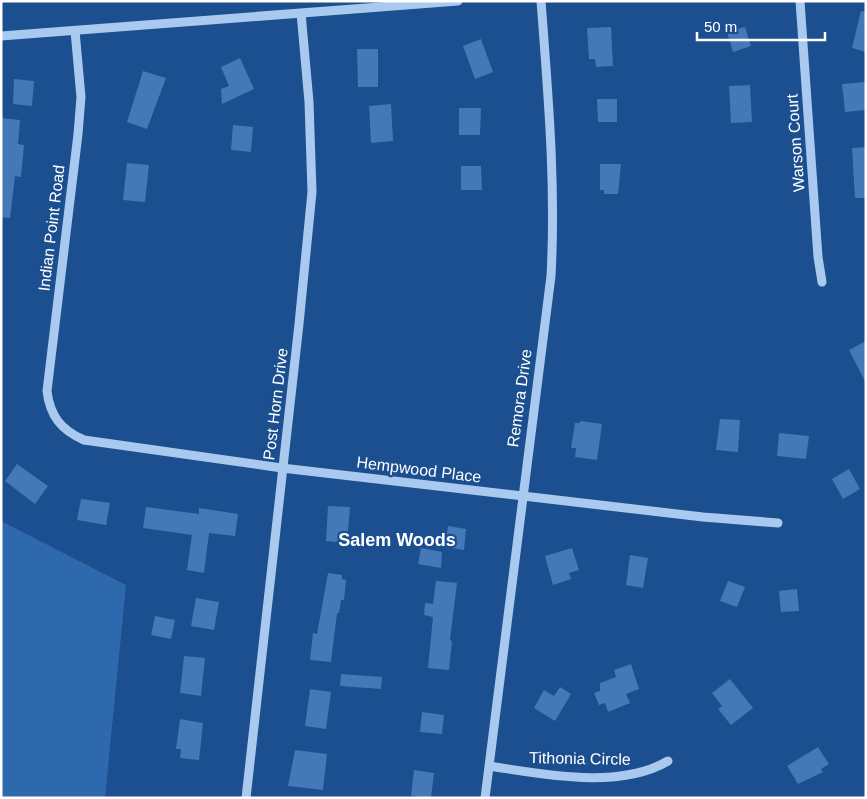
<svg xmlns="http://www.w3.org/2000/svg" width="867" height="799" font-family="Helvetica,sans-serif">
  <rect width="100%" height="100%" fill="#1b4f8f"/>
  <path fill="#2e69ad" d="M1 521 126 585 105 798H1Z"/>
  <path fill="#4478b7" d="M861 11 866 12V52L852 48Z
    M611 27 613 66 596 67 595 59H589L587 28Z
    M745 27 751 46 733 52 727 32Z
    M481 39 493 72 475 79 463 46Z
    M357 49H378V87H358Z
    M240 58 254 89 222 104 221 89 229 86 221 67Z
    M143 71 166 78 147 129 127 122Z
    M14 79 34 81 32 106 13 104Z
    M866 82V110L845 112 842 84Z
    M750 85 752 122 731 123 729 86Z
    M597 99H617V122H598Z
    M391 104 393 141 371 143 369 106Z
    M459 108H481L480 135H459Z
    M1 118 20 120 18 144 24 145 21 177 15 176 10 218 1 217Z
    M233 125 253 127 251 152 231 150Z
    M866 147V198H855L852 148Z
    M127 163 149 165 145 202 123 200Z
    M600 164H621L618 194H604V190H600Z
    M461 166H481L482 190H461Z
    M866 341V383L849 350Z
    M720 419 740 420 738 452 716 450Z
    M580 421 602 424 597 460 575 457 576 448H571L575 423H580Z
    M779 433 809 436 806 459 777 456Z
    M17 464 48 486 35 504 5 481Z
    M849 469 860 489 843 499 832 479Z
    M81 499 110 503 106 525 77 520Z
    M328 506 350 507 347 543 326 541Z
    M146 507 199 514V508L238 514 235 536 209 533 204 573 187 570 192 535 143 528Z
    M448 526 466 529 464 550 445 547Z
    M421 548 442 552 441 568 418 564Z
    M572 548 579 570 569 573 571 579 553 585 545 556Z
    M630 555 648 558 643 588 626 585Z
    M328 573 342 575V579L346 580 344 600H341L339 613H337L331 662 310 660 313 633 317 634Z
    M436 581 457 583 450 640 452 641 449 670 428 668 433 617 424 615 425 603 433 604Z
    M728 581 745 587 737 607 720 601Z
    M797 589 799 611 781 612 779 591Z
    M196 598 219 602 214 630 191 626Z
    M155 616 175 620 171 639 151 635Z
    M184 656 205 658 201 696 180 693Z
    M631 664 639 689 626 694 630 703 608 712 605 703 599 705 594 693 600 691V683L616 677 614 670Z
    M341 674 382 677 381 689 340 686Z
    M730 679 753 708 731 725 718 709 722 706 712 693Z
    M560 687 571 694 555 721 534 708 544 690 554 696Z
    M310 689 331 692 326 729 305 726Z
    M422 712 444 715 442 734 420 732Z
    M180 719 203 723 199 760 180 758 181 749H176Z
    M818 747 829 764 821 769 823 772 798 784 787 766Z
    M295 750 327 754 323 790 288 786Z
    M414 770 434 773 431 798 411 796Z"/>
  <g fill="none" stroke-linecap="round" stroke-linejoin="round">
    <path stroke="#a9c9ee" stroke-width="9" d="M800 1 818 257 822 282
      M75 31 81 97 78 134 47 391C50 416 61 430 84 440L282 468 703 517 778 523
      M1 36 458 1
      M489 766C544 774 618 790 668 761
      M246 798 299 324 312 192 309 102 301 13
      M485 798 551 276C556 183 548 94 541 1"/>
  </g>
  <g text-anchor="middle" stroke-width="4.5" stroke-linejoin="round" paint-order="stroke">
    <g font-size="16" fill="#fff" stroke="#1b4f8f">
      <text transform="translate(795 143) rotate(-94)" y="6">Warson Court</text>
      <text transform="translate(51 228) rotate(-83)" y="6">Indian Point Road</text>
      <text transform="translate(519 398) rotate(-82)" y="6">Remora Drive</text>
      <text transform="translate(275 404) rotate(-83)" y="6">Post Horn Drive</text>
      <text transform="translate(419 469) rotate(7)" y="6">Hempwood Place</text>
      <text transform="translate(580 758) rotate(1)" y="6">Tithonia Circle</text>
    </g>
    <g font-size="18" font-weight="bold" fill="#fff" stroke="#1b4f8f">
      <text x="397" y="546">Salem Woods</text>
    </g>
  </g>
  <rect width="867" height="799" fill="none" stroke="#ffffff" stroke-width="5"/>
  <path d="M697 32v8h128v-8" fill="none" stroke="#ffffff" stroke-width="2.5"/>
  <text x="704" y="32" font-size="15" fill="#ffffff" stroke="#1b4f8f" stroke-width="4" paint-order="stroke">50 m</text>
</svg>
